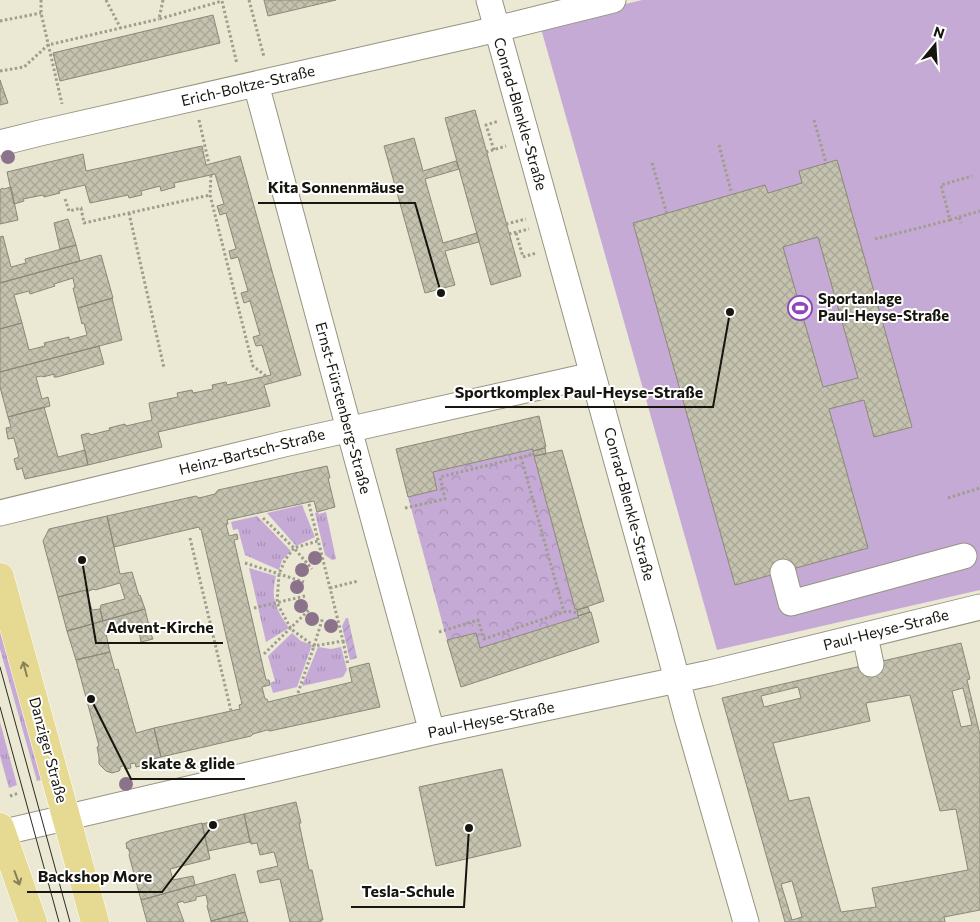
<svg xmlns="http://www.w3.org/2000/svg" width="980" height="922" font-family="Commissioner,sans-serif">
  <defs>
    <pattern id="grass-tufts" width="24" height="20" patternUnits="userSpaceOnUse" patternTransform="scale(1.25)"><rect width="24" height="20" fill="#c5aad6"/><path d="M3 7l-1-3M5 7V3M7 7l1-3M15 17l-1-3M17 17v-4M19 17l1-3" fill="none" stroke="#a891b6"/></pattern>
    <pattern id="park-crowns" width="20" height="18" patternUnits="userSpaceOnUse" patternTransform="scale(1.25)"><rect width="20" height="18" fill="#c5aad6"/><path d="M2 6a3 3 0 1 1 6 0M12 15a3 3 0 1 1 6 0" fill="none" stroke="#a891b6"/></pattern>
    <pattern id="garden-furrows" width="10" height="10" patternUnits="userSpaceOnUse" patternTransform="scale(1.25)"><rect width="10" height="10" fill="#c5aad6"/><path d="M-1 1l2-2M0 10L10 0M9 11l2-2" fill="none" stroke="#a891b6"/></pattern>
    <pattern id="building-cross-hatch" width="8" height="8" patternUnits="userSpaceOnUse" patternTransform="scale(1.25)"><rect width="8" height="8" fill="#c5c2af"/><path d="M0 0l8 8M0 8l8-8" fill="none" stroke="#a8a695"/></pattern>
  </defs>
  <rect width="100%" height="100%" fill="#ebe8d4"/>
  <path fill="url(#grass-tufts)" d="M302 505 315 537 296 546 267 513Z
    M318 512 319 514 326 512 336 559 332 560 325 555 315 513Z
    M257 516 291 551 282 560 279 570 245 555 238 529 233 530 231 522Z
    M249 568 276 576C275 580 274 584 274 588 272 603 281 617 289 628L266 642Z
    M0 607 48 778 37 781 0 649Z
    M292 633 301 641 312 645 297 687 273 693 270 683 275 681 268 656Z
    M318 647 331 649 341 647 347 670 343 677 302 686Z
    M0 722 17 785 9 788 0 756Z"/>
  <path fill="url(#park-crowns)" d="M533 449 575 609H577L579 617 480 648 475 633 447 640 408 497 437 490 433 472Z"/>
  <path fill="url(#garden-furrows)" d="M346 618H348L357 658 350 660 342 626Z"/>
  <path fill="#c5aad6" d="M642 0H980V590L717 650 540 25Z"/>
  <path fill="url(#building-cross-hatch)" stroke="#8b8976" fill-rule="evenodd" d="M264 0H336L268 16Z
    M213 15 220 43 60 81 53 53Z
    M0 80 8 103 0 105Z
    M475 110 521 276 491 285 445 118Z
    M414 138 423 171 456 161 459 169 425 179 443 243 477 233 479 242 445 251 455 285 425 293 384 146Z
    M202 146 206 165 240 156 301 375 264 385 270 406 158 432 162 447 88 465 81 435 89 433 90 435 110 430 109 428 125 424 126 426 152 420 149 403 178 397 177 393 192 390 193 393 213 389 212 385 226 382 227 385 271 375 262 345 256 346 253 337 260 335 250 301 244 303 241 293 248 291 238 257 231 259 229 251 236 249 226 213 220 215 217 206 224 204 215 174 174 183 175 187 161 191 160 186 141 191 142 195 129 198 128 195 90 203 85 185 59 191 60 193 44 197 43 195 23 199 24 201 14 204 7 172 83 154 86 171Z
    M837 160 912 427 874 437 864 400 829 409 868 548 735 585 633 223 765 185 768 193 802 183 799 171ZM818 237 858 378 823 387 783 247Z
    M11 187 18 220 0 224V190L2 188 4 189Z
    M68 219 76 245 60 249 54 223Z
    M3 236 11 267 26 263 25 259 76 245 80 261 0 283V237Z
    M101 255 113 298 78 308 73 288H75L73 278 54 284 55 286 30 294 29 291 14 295 22 323 0 329V283Z
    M112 298 122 340 0 372V329L22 323 29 350 45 346 44 343 69 337V340L87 335 84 323 82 324 78 308Z
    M99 346 104 364 57 377H54V374L43 377 42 376 36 377 42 399 48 397 50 406 8 417 0 387V372Z
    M44 407 58 457 85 450 88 465 25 479 22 468 17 470 14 459 19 457 14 438 8 439 6 428 11 427 8 417Z
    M539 416 546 447H544L545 448 533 451V449L433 472 437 490 408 497 396 449Z
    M545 448 546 454 534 456 533 451Z
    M562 450 604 601 577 610V609H575L534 456Z
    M327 466 330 478H328L335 507 317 512 314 501 227 520 228 524H226L229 536 237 534 238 539 234 540 266 680H269L270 685 262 687 265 699H267L268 702 352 682 349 668 369 663 380 707 270 731 267 730 253 734 251 736 161 757 154 728 240 709 239 705 242 704 201 529 200 530 199 527 114 547 107 516 196 496 199 498 215 494 218 490Z
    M107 516 120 574 132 572 139 596 140 595 145 609 103 621 100 609 101 605 125 599 120 583 95 590 94 589 86 592V590L58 597 43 541 49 529Z
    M86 590 92 610 100 609 103 621 67 631 58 597Z
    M588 607 590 612 578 616 577 610Z
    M145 609 148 622 157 630 151 634 153 639 141 642 139 632 136 630 129 629 106 634 110 652 76 660 67 631Z
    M591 612 599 642 461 687 447 640 476 633 480 648 579 617 578 616Z
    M961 643 970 679 967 680 980 735V910L944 917 945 922H785L722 698ZM798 687 801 698 764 707 761 696ZM963 688 972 725 961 727 952 691ZM910 695 940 811 956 809 968 870 872 888 876 907 841 912 809 797 789 801 773 743 870 721 866 703ZM792 881 802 917 792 920 781 884Z
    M110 652 115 670 118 669 136 733 154 728 161 757 153 759 154 763 148 764 147 760 140 762 141 766 136 767 135 763 130 764 131 768 125 769V765L120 767V770L119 771 112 773 106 771 99 764V757L97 747 99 746 76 660Z
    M502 769 521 846 436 866 419 787Z
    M296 802 301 823H299L309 870H312L323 920H321V922H290L280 879 260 883 257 871 278 866 274 852 260 855 257 843 251 844 244 814Z
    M244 814 250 842 208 851 202 824Z
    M202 823 210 859 170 869 173 880 193 876 195 885 141 900 129 855 130 853 128 848 127 849 126 843 131 840Z
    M235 874 245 912 211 921 207 906 208 904 206 895 196 897V900L184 903 183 901 177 903 184 922H147L141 900Z
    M245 912 248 922H211V921Z"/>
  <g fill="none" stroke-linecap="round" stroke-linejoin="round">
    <defs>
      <path id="minor" d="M489 0 665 635 687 717 746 922
        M256 84 356 455 432 732
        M0 143 40 133 476 34 613 0
        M0 513 284 444 593 375
        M783 572 791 603 964 556
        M865 636 871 664
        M0 833 432 732 710 673 980 607"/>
      <path id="major" d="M0 577 95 922
        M0 827 33 922"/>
    </defs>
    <use href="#minor" stroke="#979482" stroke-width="27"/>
    <use href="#major" stroke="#fff" stroke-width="29"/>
    <path stroke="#a09d8e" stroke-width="3" stroke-dasharray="2.5 2.5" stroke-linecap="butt" d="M41 0V13L62 104
      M106 0 121 29
      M163 0 159 19 222 1 237 64
      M249 0 264 57
      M0 21 41 13
      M0 71 24 67 48 45 159 19
      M199 120 209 164
      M814 120 826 163
      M719 145 732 195
      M494 150 486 125 499 121
      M486 152 506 146
      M652 163 667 214
      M211 175 210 195 253 366 266 376
      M65 199 69 211 81 208 84 223 210 195
      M129 213 164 368
      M959 217 980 211
      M950 220 959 217 961 223
      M506 224 526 219
      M516 233 523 257 536 253
      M509 234 529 229
      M875 239 950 220 941 185 972 176
      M521 457 564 612
      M948 498 980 488
      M309 504 330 588 343 641 314 646 291 629 277 603 279 574 285 560 294 548 318 541
      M405 508 445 499 440 477 534 454
      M263 518 294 548 312 569
      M190 538 231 711
      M245 563 304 582
      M330 588 358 581
      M254 608 305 596
      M439 632 478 620 484 639 567 611 578 613
      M343 641 348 665
      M264 654 310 609
      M298 693 314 646 323 617
      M10 796 19 793"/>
    <use href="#minor" stroke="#fff" stroke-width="25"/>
    <use href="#major" stroke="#e6da92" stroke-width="28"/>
    <path stroke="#2c2a22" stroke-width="1" d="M0 667 70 922
      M0 707 59 922"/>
  </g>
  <g fill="#8b738b">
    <circle cx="8" cy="157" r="7"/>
    <circle cx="315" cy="558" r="7"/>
    <circle cx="302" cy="570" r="7"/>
    <circle cx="297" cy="587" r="7"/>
    <circle cx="301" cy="606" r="7"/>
    <circle cx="312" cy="619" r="7"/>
    <circle cx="331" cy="626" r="7"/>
    <circle cx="126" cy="784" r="7"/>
  </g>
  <defs><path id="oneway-shaft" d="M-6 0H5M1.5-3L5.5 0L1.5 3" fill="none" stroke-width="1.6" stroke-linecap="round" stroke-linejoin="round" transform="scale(1.25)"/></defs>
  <g stroke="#888157">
    <use href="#oneway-shaft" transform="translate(25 669) rotate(-105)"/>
    <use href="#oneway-shaft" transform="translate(17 878) rotate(70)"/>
  </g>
  <defs>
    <symbol id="stadium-ring" viewBox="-11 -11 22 22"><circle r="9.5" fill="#fff" stroke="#9146b7" stroke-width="1.5"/><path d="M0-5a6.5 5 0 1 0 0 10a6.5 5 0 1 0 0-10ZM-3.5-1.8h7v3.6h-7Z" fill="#9146b7"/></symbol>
  </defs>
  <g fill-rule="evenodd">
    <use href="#stadium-ring" x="786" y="294" width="28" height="28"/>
  </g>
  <g text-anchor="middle" stroke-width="4" stroke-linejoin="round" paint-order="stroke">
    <g font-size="15" fill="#16150e" stroke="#fff">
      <text transform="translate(248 86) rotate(-13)" y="5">Erich-Boltze-Straße</text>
      <text transform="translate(520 114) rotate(74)" y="5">Conrad-Blenkle-Straße</text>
      <text transform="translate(343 408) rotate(75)" y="5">Ernst-Fürstenberg-Straße</text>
      <text transform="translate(252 452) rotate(-14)" y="5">Heinz-Bartsch-Straße</text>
      <text transform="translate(629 504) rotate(75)" y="5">Conrad-Blenkle-Straße</text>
      <text transform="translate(886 630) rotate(-14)" y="5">Paul-Heyse-Straße</text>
      <text transform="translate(491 720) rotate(-12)" y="5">Paul-Heyse-Straße</text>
      <text transform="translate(48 750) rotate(75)" y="5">Danziger Straße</text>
    </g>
    <g font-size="15" font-weight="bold" fill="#16150e" stroke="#fff" text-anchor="start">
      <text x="818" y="304">Sportanlage<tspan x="818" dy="17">Paul-Heyse-Straße</tspan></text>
    </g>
  </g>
  <path fill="none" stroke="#16150e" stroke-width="2" d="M441 293L415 203H258M730 312L713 407H445M82 560L96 643H223M91 699L131 779H245M213 825L162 892H27M469 828L464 907H351"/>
  <g fill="#16150e" stroke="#fff" stroke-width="2">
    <circle cx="441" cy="293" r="5"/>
    <circle cx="730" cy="312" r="5"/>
    <circle cx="82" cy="560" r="5"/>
    <circle cx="91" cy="699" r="5"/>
    <circle cx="213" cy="825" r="5"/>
    <circle cx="469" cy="828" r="5"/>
  </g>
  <g font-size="16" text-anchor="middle" font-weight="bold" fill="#16150e" stroke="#fff" stroke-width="4" stroke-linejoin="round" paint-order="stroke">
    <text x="336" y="193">Kita Sonnenmäuse</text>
    <text x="579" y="398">Sportkomplex Paul-Heyse-Straße</text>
    <text x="160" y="633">Advent-Kirche</text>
    <text x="188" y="769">skate &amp; glide</text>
    <text x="95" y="882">Backshop More</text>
    <text x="408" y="897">Tesla-Schule</text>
  </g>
  <g transform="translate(935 45) rotate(18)" stroke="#ffffff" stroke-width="4" paint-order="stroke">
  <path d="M0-4L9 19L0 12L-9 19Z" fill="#16150e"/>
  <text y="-8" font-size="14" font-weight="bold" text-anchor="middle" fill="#16150e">N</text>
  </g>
</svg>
